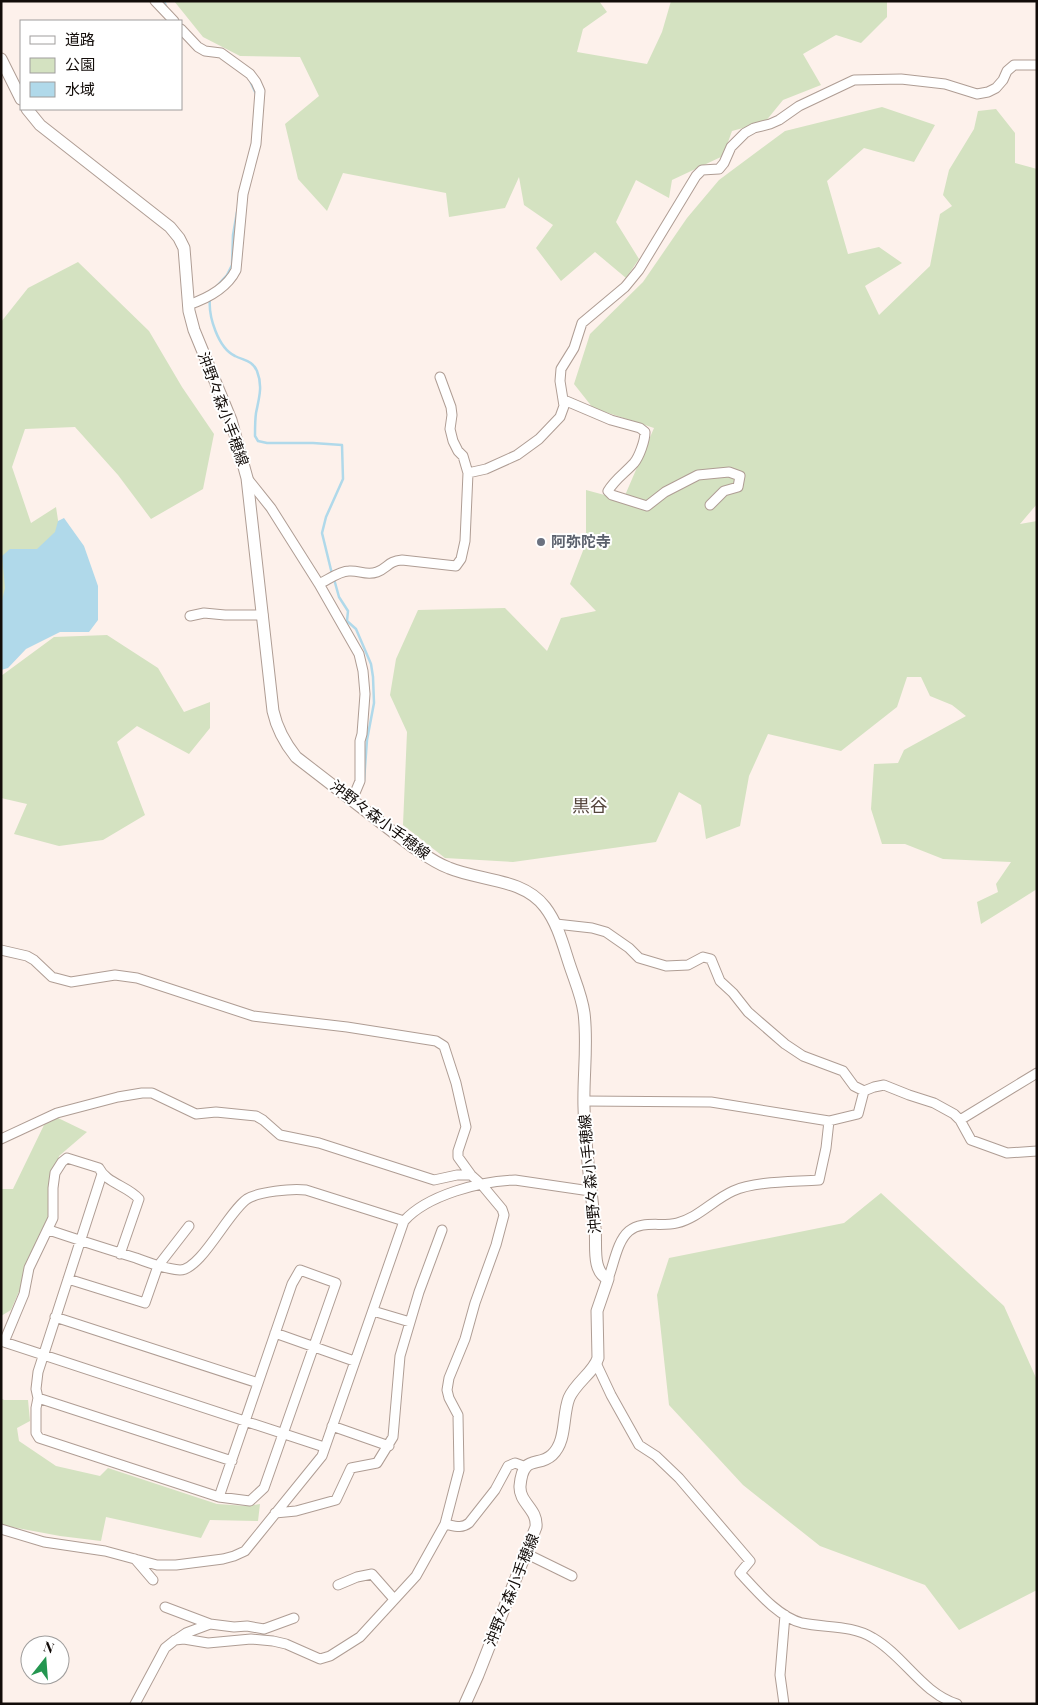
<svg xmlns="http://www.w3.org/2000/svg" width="1038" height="1705" font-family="'Playfair Display','Noto Sans JP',serif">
  <rect width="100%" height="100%" fill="#fdf1eb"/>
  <path fill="#d4e2c1" d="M174 1H599L607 12 583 29 577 52 647 64 662 32 671 1H887V17L861 43 836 35 803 54 821 85 783 100 765 122 732 131 723 156 672 180 669 198 636 180 616 222 639 259 626 278 595 252 561 281 536 248 553 225 524 205 519 177 505 208 449 217 446 193 343 173 327 211 298 179 285 124 319 96 300 57 240 56 203 37Z
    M882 107 935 125 914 162 864 148 827 181 848 254 879 247 902 263 865 286 879 315 930 266 940 214 952 206 943 195 949 170 974 129 978 111 996 109 1015 133V163L1037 169V504L1020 524 1037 521V889L981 924 977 902 998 892 996 884 1011 862 943 859 905 844H882L871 809 874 764 898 763 904 750 966 716 952 705 930 696 921 677H907L897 707 841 751 768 734 749 776 740 826 706 839 701 805 679 792 656 842 513 862 445 858 403 825 407 732 390 695 396 659 418 610 505 608 547 651 561 618 596 611 570 584 586 543V490L623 500 654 428 593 408 574 384 590 334 643 282 687 218 719 180 785 131Z
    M78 262 149 331 182 387 214 434 203 489 151 519 118 475 75 427 25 429 12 467 31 523 56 507 60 533 6 599 1 615V322L28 288Z
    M107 635 158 668 184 712 210 702V728L189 754 137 726 117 742 145 815 103 840 59 846 14 834 27 804 1 798V676L54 637Z
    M56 1117 87 1132 59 1156 49 1200 50 1220 11 1310 1 1316V1189H13L44 1125Z
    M881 1193 1004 1306 1037 1380V1590L959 1630 925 1585 820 1546 743 1485 669 1405 657 1295 669 1258 844 1223Z
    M1 1398 4 1400H28L30 1421 17 1428 19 1441 56 1466 100 1476 108 1468 217 1504 247 1506 260 1504 258 1521 210 1520 201 1538 106 1517 101 1541 60 1536 1 1525Z"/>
  <path fill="#b0d9ea" d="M64 518 84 546 98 586V620L89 632H60L26 649 8 668 1 670V605L5 588 2 556 10 549H37L55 532 58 521Z"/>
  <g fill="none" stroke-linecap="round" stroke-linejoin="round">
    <path stroke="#b0d9ea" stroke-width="2.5" d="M164 1 167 9
      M251 83 257 96
      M217 286 227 275 232 265 233 235 237 212
      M210 298C208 316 218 348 235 356 245 361 252 360 257 371 263 386 259 398 256 413 255 420 255 429 255 436L258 441 267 443H313L342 445 343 479 326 517 322 533 332 574
      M334 579 339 597 348 611 347 621 356 629 371 664 373 677 374 703 367 740 364 781"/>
    <defs>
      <path id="minor" d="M155 1 174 21
        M181 29 198 47 205 51 221 53 250 74 256 82 260 91 256 144 243 194 236 270C227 288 206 299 188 305
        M564 400 611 420 640 428 645 432C645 441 639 457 634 463 625 473 615 479 608 491L612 495 647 506 665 492 698 475 729 472 740 476 738 487 724 491 710 505
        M468 473 486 469 517 455 539 439 560 417 564 406 560 381 561 369 574 348 582 323 625 287 639 270 696 176 702 170 719 169 724 163 731 147 745 133 754 128 770 124 779 120 799 106 854 80 901 79 945 84 977 94 988 92 996 88 1003 80 1007 71 1014 65H1037
        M247 478 271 508 319 584 359 654 363 671 365 694 362 734 360 741V781L352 800
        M319 584C328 580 339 571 349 571 359 570 366 576 377 572 388 568 388 561 402 560L456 566 461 559 465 541 468 473 463 456 458 451 453 441 450 429 452 415 451 407 440 377
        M190 616 204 613 225 615H263
        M556 924 592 928 606 932 629 948 639 958 666 966 688 965 703 957 711 959 720 981 733 993 748 1012 785 1044 803 1056 843 1071 854 1086 864 1091
        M1 950 27 956 34 960 52 977 71 982 115 975 137 978 253 1016 347 1027 436 1041 444 1046 456 1083 466 1127 458 1151V1157L471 1175 482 1185 502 1209 504 1215 496 1245 475 1303 465 1339 449 1378 447 1390 449 1398 458 1415 459 1470 445 1524 416 1576 360 1637 330 1656 320 1659 286 1644 273 1641 251 1639 208 1643 184 1639 175 1640 165 1648 135 1704
        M584 1101 711 1102 829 1121 858 1114 864 1091 874 1087 884 1085 909 1095 934 1103 954 1114 960 1120 971 1140 1007 1153 1037 1151
        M960 1120 1037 1073
        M1 1139 57 1113 118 1097 142 1093H152L196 1114 216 1112 256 1116 263 1120 280 1135 319 1143 434 1180 457 1175H471
        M102 1174 38 1372 36 1389 38 1398 36 1408V1433L39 1438 219 1497 250 1501 264 1488 336 1283 300 1270 292 1284 219 1497
        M49 1230C78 1240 107 1249 136 1258 149 1263 165 1269 180 1270 201 1270 228 1212 247 1199 258 1192 292 1188 306 1190L404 1221
        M68 1279 145 1303 158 1266 189 1226
        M608 1279C614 1264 617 1241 629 1231 642 1220 661 1227 677 1223 698 1218 713 1200 733 1191 755 1181 794 1182 819 1180L826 1148 829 1121
        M373 1311 410 1322
        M55 1317 258 1383
        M275 1333 354 1361
        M1 1341 324 1447
        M4 1342 24 1294 29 1268 53 1218V1188L55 1173 62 1162 67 1158 99 1168C106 1183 128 1186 139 1199L120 1254
        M596 1363 611 1395 639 1445 656 1456 679 1478 750 1561 740 1573C756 1590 778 1617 802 1623 826 1628 852 1625 873 1638 904 1656 922 1693 957 1704
        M38 1398 232 1461
        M332 1426 389 1446
        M275 1513 296 1511 336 1500 351 1468 377 1463 393 1437 400 1356 419 1292 442 1230
        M445 1524C455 1526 461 1529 469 1523L495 1490 508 1466 515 1463 526 1467
        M1 1529 44 1542 105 1551 157 1565H176L223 1559 234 1556 245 1551 322 1456 404 1221C427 1195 481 1181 515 1180L590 1191
        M525 1553 572 1576
        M135 1559 153 1580
        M338 1585 357 1577 372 1574 394 1599
        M165 1607 210 1624 234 1627 247 1626 264 1629 294 1618
        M177 1639 186 1633 210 1624
        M784 1704 780 1675 785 1615"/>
      <path id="major" d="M1 59 21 99
        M27 109 40 125 170 227 179 238 184 248 189 311 194 330 231 420 247 478 273 711C277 729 284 742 296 757L410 845C422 853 435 863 449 868 480 881 523 878 545 907 558 924 563 945 570 966 575 981 582 997 584 1013 588 1044 583 1076 584 1107 585 1148 591 1187 595 1228 597 1244 591 1271 608 1279L597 1311 598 1358C594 1372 576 1382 569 1398 562 1416 567 1441 552 1455 538 1468 523 1453 520 1486 519 1503 538 1509 536 1527L478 1675 465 1704"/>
    </defs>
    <use href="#minor" stroke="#af9d94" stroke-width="11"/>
    <use href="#major" stroke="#af9d94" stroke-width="13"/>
    <use href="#minor" stroke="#fff" stroke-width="9"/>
    <use href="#major" stroke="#fff" stroke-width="11"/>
  </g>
  <circle fill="#6b7280" stroke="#fff" stroke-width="2" cx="541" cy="542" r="5"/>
  <g text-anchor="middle" stroke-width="4" stroke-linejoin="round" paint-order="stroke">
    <g font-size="15" fill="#120c09" stroke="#fff">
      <text transform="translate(223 409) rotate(70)" y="5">沖野々森小手穂線</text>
      <text transform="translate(380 820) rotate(37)" y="5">沖野々森小手穂線</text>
      <text transform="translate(590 1174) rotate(-95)" y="5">沖野々森小手穂線</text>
      <text transform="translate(512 1590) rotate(-68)" y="5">沖野々森小手穂線</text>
    </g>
    <g font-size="15" font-weight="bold" fill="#5b616d" stroke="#fff" text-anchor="start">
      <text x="551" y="547">阿弥陀寺</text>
    </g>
    <g font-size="18" fill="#55463d" stroke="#fff">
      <text x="590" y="812">黒谷</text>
    </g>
  </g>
  <rect width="1038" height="1705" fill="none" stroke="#120c09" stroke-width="5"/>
  <rect x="20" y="20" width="162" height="90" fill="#ffffff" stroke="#a09e9d"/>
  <rect x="30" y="36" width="25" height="8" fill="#ffffff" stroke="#a09e9d"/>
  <text x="65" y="45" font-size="15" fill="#120c09">道路</text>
  <rect x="30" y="58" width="25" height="15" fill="#d4e2c1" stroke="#a09e9d"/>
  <text x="65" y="70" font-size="15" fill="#120c09">公園</text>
  <rect x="30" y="82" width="25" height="15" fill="#b0d9ea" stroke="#a09e9d"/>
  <text x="65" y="95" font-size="15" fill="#120c09">水域</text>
  <g transform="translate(45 1660) rotate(17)"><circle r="24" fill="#ffffff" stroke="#a09e9d"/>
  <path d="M0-4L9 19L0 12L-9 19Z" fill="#249650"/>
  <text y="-8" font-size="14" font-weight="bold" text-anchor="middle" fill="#120c09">N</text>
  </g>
</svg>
